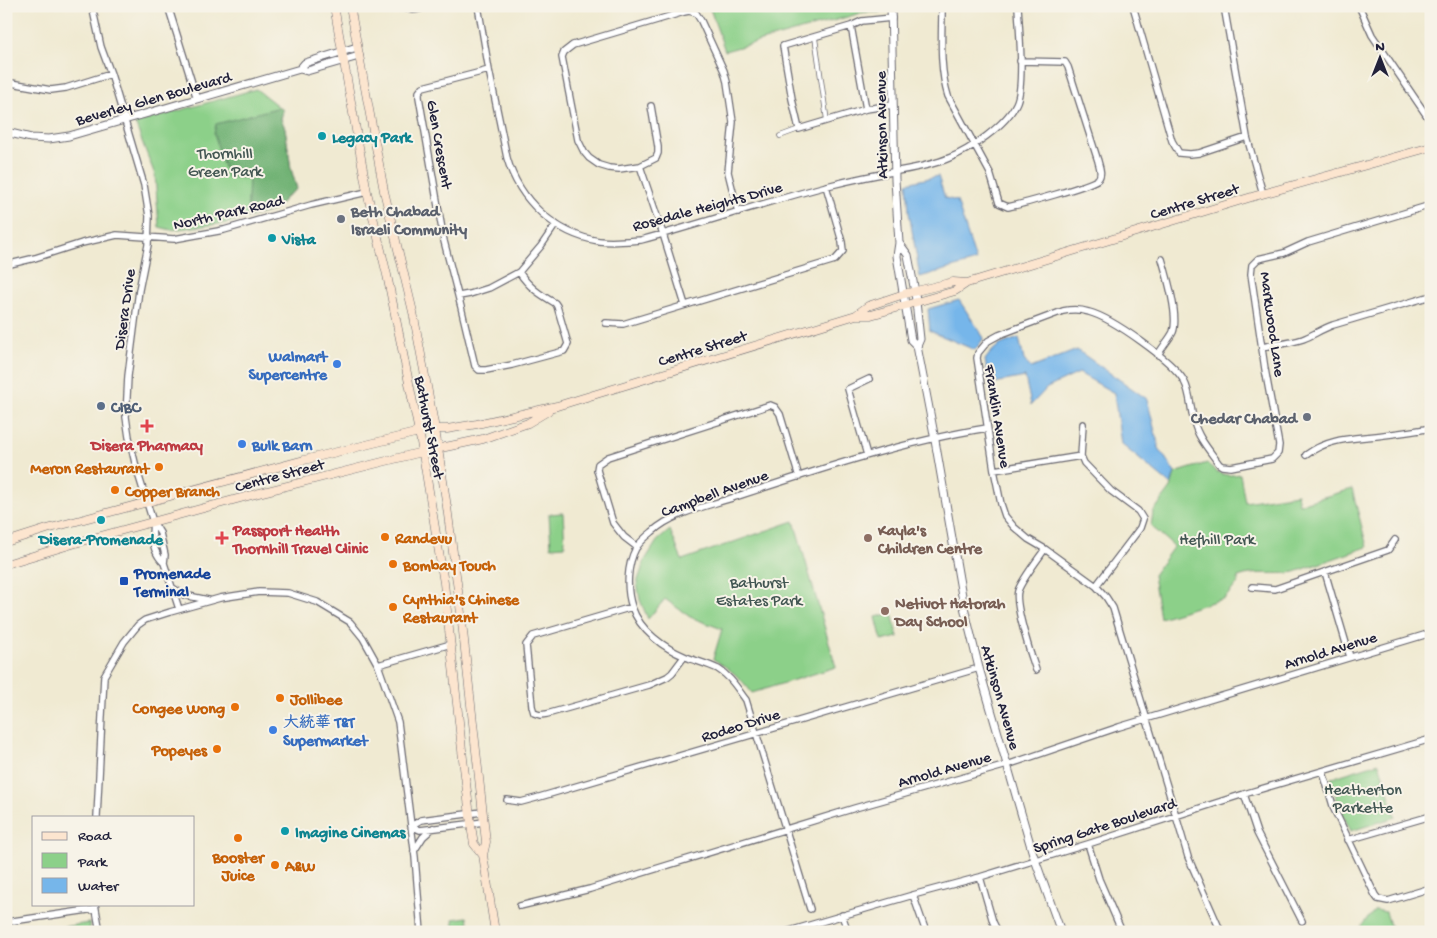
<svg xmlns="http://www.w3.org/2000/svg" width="1437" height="938" font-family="'Gochi Hand','LXGW WenKai TC',sans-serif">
  <rect width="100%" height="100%" fill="#f7f3e8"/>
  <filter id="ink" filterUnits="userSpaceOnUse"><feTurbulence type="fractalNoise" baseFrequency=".02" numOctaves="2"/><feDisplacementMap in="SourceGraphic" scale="10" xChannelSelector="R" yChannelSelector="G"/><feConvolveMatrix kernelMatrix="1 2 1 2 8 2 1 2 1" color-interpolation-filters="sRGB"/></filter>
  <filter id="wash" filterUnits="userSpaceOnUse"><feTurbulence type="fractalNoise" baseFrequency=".0096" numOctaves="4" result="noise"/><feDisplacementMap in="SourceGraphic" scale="20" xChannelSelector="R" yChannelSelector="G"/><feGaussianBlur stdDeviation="1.12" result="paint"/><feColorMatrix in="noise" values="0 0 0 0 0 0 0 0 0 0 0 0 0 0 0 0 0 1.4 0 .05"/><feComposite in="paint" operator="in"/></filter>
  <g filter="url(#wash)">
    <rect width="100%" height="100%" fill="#f0ead2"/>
    <path fill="#8cd089" stroke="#577962" d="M709 6H879L880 12H865L725 51Z
      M256 89 283 110 281 119 285 128 291 169 297 189 287 196 275 210 227 223 171 230 159 227 155 175 135 123Z
      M1207 463C1218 474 1224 477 1240 474L1245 502 1297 494 1299 504 1352 489 1367 547 1295 572C1276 576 1256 570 1238 577V583L1225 598 1160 618 1153 575 1174 546 1151 526 1153 512 1171 488 1175 473Z
      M563 513 565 546 551 547 549 514Z
      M794 521 836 667 752 693C741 678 729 668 713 659L722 629 690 617 665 599 648 619 640 600 637 583 645 560 657 541 670 530 682 560Z
      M892 613 898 637 882 641 876 617Z
      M1379 763 1396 817 1351 831 1339 807 1331 778Z
      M1375 910 1386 912 1392 932H1356Z
      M467 917 470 932H455L453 919Z
      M89 923 91 932H30Z"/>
    <path fill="#71b275" stroke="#4a6a58" d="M280 107 283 110 281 119 285 128 291 169 297 189 287 196 275 210 247 218 249 178 227 177 214 134 216 124Z"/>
    <path fill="#76b6ea" stroke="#4c6c92" d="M938 176 945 198 957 201 976 261 920 277 909 213 907 183Z
      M959 300 984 338 975 350 930 331 928 309Z
      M1019 338 1024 360 1031 368 1077 350 1147 399 1159 448 1175 473 1171 485 1121 444 1114 393 1079 373 1047 388 1031 405 1025 377 989 384 985 360C996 344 1002 344 1019 338Z"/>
  </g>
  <g filter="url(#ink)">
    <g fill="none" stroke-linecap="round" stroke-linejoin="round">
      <defs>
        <path id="pedestrian" d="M815 37 827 121
          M780 136 799 129"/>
        <path id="minor" d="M92 6 101 47 111 74 144 185 149 216 148 245 139 290 128 376 126 417 129 437 136 467 153 522 160 533 165 555 164 563 179 609
          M168 6 197 99
          M403 6C411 13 420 9 429 6
          M478 6 489 70 507 158C519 200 555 234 599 241 613 243 628 241 641 240 704 223 765 202 827 186 851 180 874 175 898 171 915 168 933 165 949 158 970 150 1006 125 1016 104 1025 87 1019 27 1018 6
          M942 6C942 36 939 67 948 96L990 173 999 203 1008 207C1022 204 1090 186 1098 179 1103 174 1099 166 1098 161L1068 67 1065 62 1020 61
          M1133 6 1172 141 1179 153 1190 154 1199 153 1247 137
          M1224 6 1247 137 1263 194
          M1359 6 1372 35 1431 122
          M892 18 862 21 851 26 783 46 792 99 799 129 866 109 893 105
          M851 26 866 109
          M489 70 423 87 419 92V97L444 241 461 307 475 366 479 370H486L512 365 564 351 568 344 557 306 555 303C539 294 529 287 519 272
          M6 82 51 90 66 88 111 74
          M651 106 658 147V153L656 158 640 166 619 169 609 168 599 165 589 158 584 152 578 140 562 57 564 52 573 45 684 12 689 11 696 13 701 21 724 71 727 82 733 122 728 172 738 212
          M640 166 663 234 685 305
          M6 265 35 258 82 243 117 235 174 239 224 230 311 205 367 192
          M459 296 470 294 489 288 519 272 541 246 556 224
          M606 323 623 324 835 260 843 251 842 242 826 186
          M1262 347C1276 344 1289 344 1303 339 1313 335 1322 329 1333 325L1431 296
          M1158 355C1162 347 1169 340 1173 332 1179 316 1167 276 1162 259
          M1083 424 1081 456 1084 463 1111 491 1138 511 1143 519 1140 528 1134 536 1096 586
          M867 455 848 389 869 379
          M1306 455C1329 437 1356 439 1384 435 1400 433 1415 431 1431 428
          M994 470 1081 456
          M153 522C151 537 152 552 164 563
          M637 547 624 537 613 523 597 470 598 464 608 457 770 405 775 407 780 414 799 477
          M1325 572 1350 657
          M1252 587 1275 589 1388 550 1395 540
          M173 588 184 595 208 600
          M632 607 540 634 533 636 526 645 532 706 534 713 540 715 547 714 649 685 667 677 672 673 684 657
          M378 665 451 644
          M1036 670C1031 656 1014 604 1018 591 1021 581 1038 559 1045 549
          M1323 772 1334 809 1375 895 1378 899 1388 901 1431 888
          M1244 794 1257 833 1302 921
          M507 800 521 802 536 798 979 668
          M97 817 104 676 124 642 138 625 145 620 170 612 220 598 259 592 288 593 317 602 350 622 363 638 378 665 398 722 415 857 421 932
          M411 826 420 830 484 822
          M411 826 421 820 482 812
          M1348 840 1431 816
          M1088 844 1099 879 1122 932
          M414 851 423 837 433 828
          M980 877 993 922 998 932
          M913 895 926 932
          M95 904 100 932
          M520 906 590 889 855 808 1007 765 1119 727 1431 633
          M810 909 746 700C737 688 730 676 718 669 708 664 696 661 686 657 664 648 640 631 632 607 626 589 627 565 636 548 640 542 647 536 652 532 674 512 708 506 735 497 817 470 901 442 987 428
          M842 915 848 932
          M6 922 95 909
          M786 932 913 895 980 877 1088 844 1244 794 1431 739
          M1221 932 1188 857 1176 816 1113 608 1106 597 1096 586 1045 549 1028 539 1014 527 1005 516 1001 504 994 470 977 358 978 353 988 341 999 335 1063 311C1072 309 1080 309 1089 312 1112 318 1173 361 1184 381 1191 393 1190 408 1194 422 1198 438 1210 451 1219 464L1222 466 1231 467 1272 459 1278 453 1279 445 1265 369 1251 274 1252 265 1258 259 1284 253 1308 242 1431 205"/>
        <path id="tertiary" d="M891 6 895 180 899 243 897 256 911 340 917 346 933 429 964 607 979 668 1033 854 1061 932
          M300 69 305 63 357 47
          M6 132 31 138 49 139 69 136 300 69 307 71 359 56
          M899 243 908 255 915 292 920 339 917 346"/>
        <path id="secondary" d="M334 6 367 192 387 275 421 442 444 583 463 759 472 832 474 844 483 855
          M350 6 384 191 413 312 435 429 447 507 461 613 486 842 483 855 495 932
          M856 315H871L955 291 967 283 1255 196 1431 147
          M6 542 47 529 304 460 419 432 435 429H447L477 424 557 406 856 315 868 306 904 294 953 282 967 283
          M6 564 86 540 259 493 422 452 483 439 528 423 548 411"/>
      </defs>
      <use href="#pedestrian" stroke="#6a6870" stroke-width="5.5"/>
      <use href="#minor" stroke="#6a6870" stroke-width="8"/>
      <use href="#tertiary" stroke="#6a6870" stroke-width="9"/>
      <use href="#secondary" stroke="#6a6870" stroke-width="9"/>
      <use href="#pedestrian" stroke="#fff" stroke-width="4"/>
      <use href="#minor" stroke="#fff" stroke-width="5.5"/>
      <use href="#tertiary" stroke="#fff" stroke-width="7"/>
      <use href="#secondary" stroke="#fce5cf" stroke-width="8"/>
    </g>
  </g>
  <g fill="#0f9aa8" stroke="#f7f3e8" stroke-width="2">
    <circle cx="322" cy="136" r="5"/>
    <circle cx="272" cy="238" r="5"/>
    <circle cx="101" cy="520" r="5"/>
    <circle cx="285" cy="831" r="5"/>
  </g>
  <g fill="#6b7280" stroke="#f7f3e8" stroke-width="2">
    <circle cx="341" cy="219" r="5"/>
    <circle cx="1307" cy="417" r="5"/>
  </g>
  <g fill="#3f7fe0" stroke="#f7f3e8" stroke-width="2">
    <circle cx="337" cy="364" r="5"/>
    <circle cx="242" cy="444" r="5"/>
    <circle cx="273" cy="730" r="5"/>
  </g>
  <circle fill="#5c6f8a" stroke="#f7f3e8" stroke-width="2" cx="101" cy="406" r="5"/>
  <g fill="#e0444e" stroke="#f7f3e8" stroke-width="2">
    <path d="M144.5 418.5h5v5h5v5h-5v5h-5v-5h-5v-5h5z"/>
    <path d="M219.5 530.5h5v5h5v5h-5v5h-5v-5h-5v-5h5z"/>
  </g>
  <g fill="#e8710a" stroke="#f7f3e8" stroke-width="2">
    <circle cx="159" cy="467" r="5"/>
    <circle cx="115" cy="490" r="5"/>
    <circle cx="385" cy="537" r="5"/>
    <circle cx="393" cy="564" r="5"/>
    <circle cx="393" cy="607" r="5"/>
    <circle cx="280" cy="698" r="5"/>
    <circle cx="235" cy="707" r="5"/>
    <circle cx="217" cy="749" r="5"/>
    <circle cx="238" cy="838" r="5"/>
    <circle cx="275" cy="865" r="5"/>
  </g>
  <g fill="#8d6e63" stroke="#f7f3e8" stroke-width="2">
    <circle cx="868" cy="538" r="5"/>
    <circle cx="885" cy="611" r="5"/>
  </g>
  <rect fill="#1a4fb4" stroke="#f7f3e8" stroke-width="2" x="119" y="576" width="10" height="10" rx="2.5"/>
  <g text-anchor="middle" stroke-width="4" stroke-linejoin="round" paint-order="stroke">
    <g font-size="16" fill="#22223b" stroke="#f7f3e8">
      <text transform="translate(153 97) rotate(-16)" y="6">Beverley Glen Boulevard</text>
      <text transform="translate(880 125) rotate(-91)" y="6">Atkinson Avenue</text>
      <text transform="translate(441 144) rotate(80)" y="6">Glen Crescent</text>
      <text transform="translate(1194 200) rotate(-17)" y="6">Centre Street</text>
      <text transform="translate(707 205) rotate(-15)" y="6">Rosedale Heights Drive</text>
      <text transform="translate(228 211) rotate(-13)" y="6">North Park Road</text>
      <text transform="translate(123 309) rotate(-82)" y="6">Disera Drive</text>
      <text transform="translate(1274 324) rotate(82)" y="6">Markwood Lane</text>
      <text transform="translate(702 347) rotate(-17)" y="6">Centre Street</text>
      <text transform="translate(999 416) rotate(81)" y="6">Franklin Avenue</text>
      <text transform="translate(431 427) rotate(79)" y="6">Bathurst Street</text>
      <text transform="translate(279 474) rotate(-15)" y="6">Centre Street</text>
      <text transform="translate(714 492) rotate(-20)" y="6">Campbell Avenue</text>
      <text transform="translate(1330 649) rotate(-17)" y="6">Arnold Avenue</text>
      <text transform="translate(1002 697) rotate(74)" y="6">Atkinson Avenue</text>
      <text transform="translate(740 724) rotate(-17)" y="6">Rodeo Drive</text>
      <text transform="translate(944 768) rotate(-16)" y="6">Arnold Avenue</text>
      <text transform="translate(1104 824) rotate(-18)" y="6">Spring Gate Boulevard</text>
    </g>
    <g font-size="16" font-weight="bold" fill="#0d838f" stroke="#f7f3e8" text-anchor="start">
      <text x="332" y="142">Legacy Park</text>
      <text x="282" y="244">Vista</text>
      <text x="101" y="544" text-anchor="middle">Disera-Promenade</text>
      <text x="295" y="837">Imagine Cinemas</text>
    </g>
    <g font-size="16" fill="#425652" stroke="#f7f3e8">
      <text x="225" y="158">Thornhill<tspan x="225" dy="18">Green Park</tspan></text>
      <text x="1217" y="544">Hefhill Park</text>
      <text x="759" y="587">Bathurst<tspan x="759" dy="18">Estates Park</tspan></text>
      <text x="1363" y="794">Heatherton<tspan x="1363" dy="18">Parkette</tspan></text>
    </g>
    <g font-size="16" font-weight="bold" fill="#5b616d" stroke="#f7f3e8" text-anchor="start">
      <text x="351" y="216">Beth Chabad<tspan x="351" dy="18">Israeli Community</tspan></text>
      <text x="1297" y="423" text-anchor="end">Chedar Chabad</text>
    </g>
    <g font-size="16" font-weight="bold" fill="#366cbe" stroke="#f7f3e8" text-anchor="start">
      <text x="327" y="361" text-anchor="end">Walmart<tspan x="327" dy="18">Supercentre</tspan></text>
      <text x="252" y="450">Bulk Barn</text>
      <text x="283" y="727">大統華 T&amp;T<tspan x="283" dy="18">Supermarket</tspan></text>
    </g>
    <g font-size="16" font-weight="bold" fill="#4e5e75" stroke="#f7f3e8" text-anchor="start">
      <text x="111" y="412">CIBC</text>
    </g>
    <g font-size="16" font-weight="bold" fill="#be3a42" stroke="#f7f3e8">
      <text x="147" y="450">Disera Pharmacy</text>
      <text x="233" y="535" text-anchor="start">Passport Health<tspan x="233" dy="18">Thornhill Travel Clinic</tspan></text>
    </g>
    <g font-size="16" font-weight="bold" fill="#c56008" stroke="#f7f3e8" text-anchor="start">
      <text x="149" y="473" text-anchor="end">Meron Restaurant</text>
      <text x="125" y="496">Copper Branch</text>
      <text x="395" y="543">Randevu</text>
      <text x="403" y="570">Bombay Touch</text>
      <text x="403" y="604">Cynthia's Chinese<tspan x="403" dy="18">Restaurant</tspan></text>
      <text x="290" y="704">Jollibee</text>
      <text x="225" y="713" text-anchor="end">Congee Wong</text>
      <text x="207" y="755" text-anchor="end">Popeyes</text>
      <text x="238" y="862" text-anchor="middle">Booster<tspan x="238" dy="18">Juice</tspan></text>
      <text x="285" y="871">A&amp;W</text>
    </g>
    <g font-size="16" font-weight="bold" fill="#785e54" stroke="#f7f3e8" text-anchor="start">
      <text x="878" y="535">Kayla's<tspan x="878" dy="18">Children Centre</tspan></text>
      <text x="895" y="608">Netivot Hatorah<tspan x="895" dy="18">Day School</tspan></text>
    </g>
    <g font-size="16" font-weight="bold" fill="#164399" stroke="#f7f3e8" text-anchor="start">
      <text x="134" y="578">Promenade<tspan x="134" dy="18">Terminal</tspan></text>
    </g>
  </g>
  <rect width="1437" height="938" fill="none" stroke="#f7f3e8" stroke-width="25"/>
  <rect x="32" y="816" width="162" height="90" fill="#f7f3e8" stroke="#a29fa3"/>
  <rect x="42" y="832" width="25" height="8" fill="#fce5cf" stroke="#a29fa3"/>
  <text x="78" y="840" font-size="15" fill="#22223b">Road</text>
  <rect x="42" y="853" width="25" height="15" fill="#8cd089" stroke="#a29fa3"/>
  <text x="78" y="866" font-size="15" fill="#22223b">Park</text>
  <rect x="42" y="878" width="25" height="15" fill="#76b6ea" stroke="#a29fa3"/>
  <text x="78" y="890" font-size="15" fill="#22223b">Water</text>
  <g transform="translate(1380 58)" stroke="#f7f3e8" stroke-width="4" paint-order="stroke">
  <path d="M0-4L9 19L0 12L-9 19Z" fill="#22223b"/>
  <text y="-8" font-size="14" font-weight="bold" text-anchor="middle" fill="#22223b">N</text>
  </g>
</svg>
